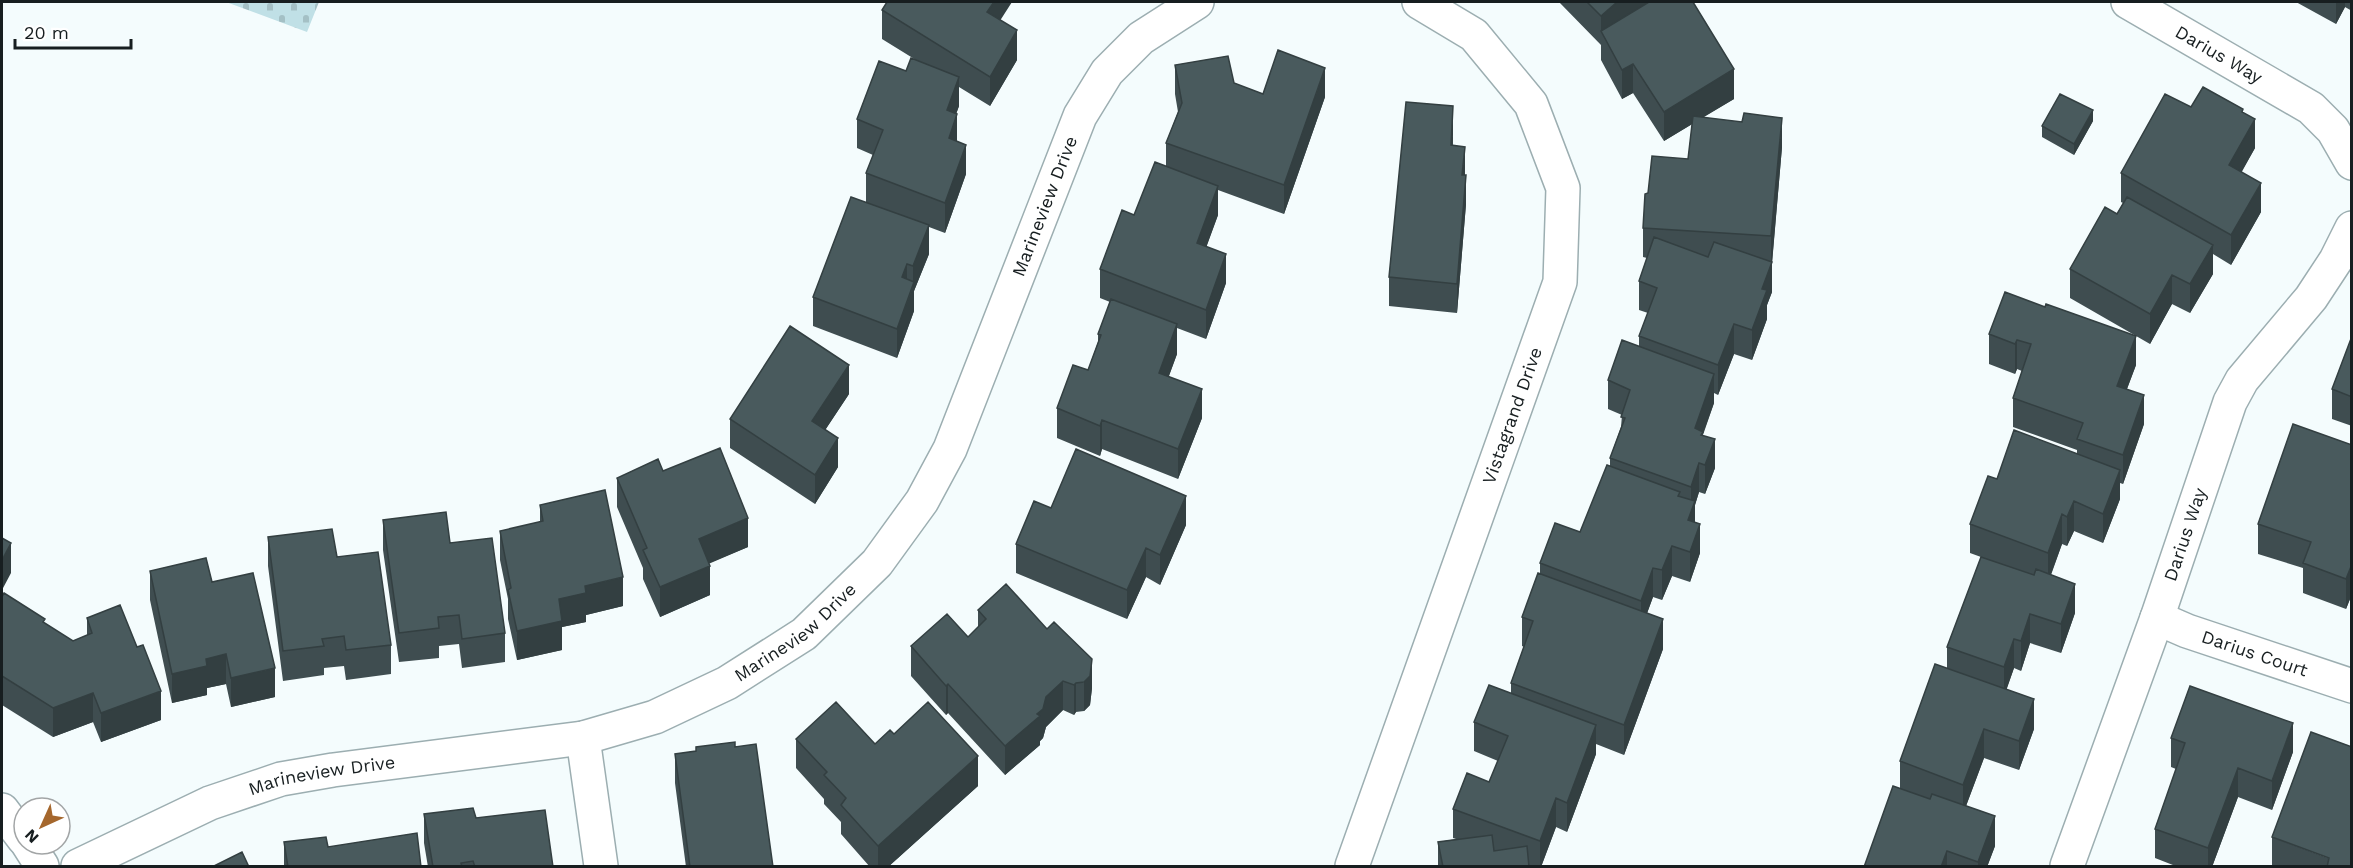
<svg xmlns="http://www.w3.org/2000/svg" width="2353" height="868" font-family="'Work Sans',sans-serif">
  <defs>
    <pattern id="cemetery-stones" width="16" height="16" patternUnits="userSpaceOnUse" patternTransform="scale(1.5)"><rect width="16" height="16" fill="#c0e0e6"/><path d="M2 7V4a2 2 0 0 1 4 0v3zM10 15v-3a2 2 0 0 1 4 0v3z" fill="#a4c0c5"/></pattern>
  </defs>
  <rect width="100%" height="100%" fill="#f4fcfd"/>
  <path fill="url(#cemetery-stones)" d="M226 2H319L307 32Z"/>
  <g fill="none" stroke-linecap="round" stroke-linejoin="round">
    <defs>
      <g id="minor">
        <path id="s1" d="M2128 2 2311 108 2333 130 2352 163"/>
        <path id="s2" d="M2157 618 2187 631 2352 686"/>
        <path d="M583 738 601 866"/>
        <path d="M2 810 24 839"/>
        <path d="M28 844 42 866"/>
        <path id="s3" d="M78 866 210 803 281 779 333 770 583 738 655 717 727 683 804 634 877 563 922 501 950 449 1080 116 1107 72 1141 38 1197 2"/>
        <path id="s4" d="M1352 866 1560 282 1563 188 1531 104 1474 35 1419 2"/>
        <path id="s5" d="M2067 866 2157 618 2230 402 2242 380 2311 298 2336 260 2352 228"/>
      </g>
    </defs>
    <use href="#minor" stroke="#9caeb1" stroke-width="36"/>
    <use href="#minor" stroke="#fff" stroke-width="33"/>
  </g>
  <path fill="#3f4d50" d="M1559 2H1693L1734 99 1703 117 1782 147 1772 262V292L1767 305V319L1752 360 1734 354 1718 395 1714 393V403L1703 435 1715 468 1705 494 1699 492 1695 505V522L1700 553 1690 582 1672 576 1662 600 1653 597 1647 613 1663 649 1624 755 1596 744V754L1567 832 1556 827 1541 867H1438V842L1456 839 1453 838V809L1489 782 1498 761 1474 751V722L1511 694V683L1524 647 1522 646V617L1540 573V563L1580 532 1610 466V458L1621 427 1622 415 1608 409V380L1639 346V336L1648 313 1639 310V281L1647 258 1643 257V228L1648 193 1688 159 1692 124 1664 141 1633 93 1622 99 1601 60V45Z
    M2296 2H2352V11L2345 7 2336 24Z
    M882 10 1000 20 1017 60 990 106 959 87V106L956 114 957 141 966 174 945 233 929 227V254L914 291V311L897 358 813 326V297L866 202V173L873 155 857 148V119L906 71 916 60 882 39Z
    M1175 65 1234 83 1263 94 1325 97 1284 214 1218 190V215L1206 247 1226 283 1206 339 1177 328V354L1169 376 1202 418 1178 479 1102 449 1100 456 1057 438V408L1088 370 1098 342V334L1110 302 1100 298V269L1166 167V143L1178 112 1175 94Z
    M2191 107 2243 112 2255 148 2241 172 2261 212 2231 265 2213 254V274L2190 313 2172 304 2150 344 2070 298V269L2117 214 2123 203 2121 202V173Z
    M2093 121 2074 155 2042 137V126Z
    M1453 135V145L1465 175 1466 204 1457 313 1389 306V277Z
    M1989 334 2136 365 2127 389 2144 424 2123 484 2120 483V499L2103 543 2074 531 2067 546 2062 544 2051 575 2075 613 2061 653 2030 643 2021 671 2014 668 2006 690 2034 729 2019 770 1984 758 1966 806 1995 846 1987 867H1864L1900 788V761L1947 668V647L1981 557 1970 553V524L1997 479 2077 454V450L2013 427V398L2022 371 2017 369 2015 374 1989 364Z
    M2352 336V426L2332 419V389Z
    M849 394 825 430 838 467 815 504 730 448V419Z
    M2352 445V594L2346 609 2303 593V568L2258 554V524Z
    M617 478 748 547 709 563 710 595 660 617 643 579V568L617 507Z
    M540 505 623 606 586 615V622L562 627V650L517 660 508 619V599L500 560V531L540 522Z
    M1051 508 1186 525 1160 585 1146 577 1127 619 1016 573V544Z
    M383 520 450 543 505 633V662L462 668 459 644 439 646V658L399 662 383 550Z
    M268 537 337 557 391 645V674L346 680 344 666 324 668V675L283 681 268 566Z
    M150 571 212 582 275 697 231 707 226 684 207 688V695L172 703 150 600Z
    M2 597 73 641 87 635V618L161 720 101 742 93 722 53 737 2 705Z
    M978 610 1092 688 1090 705 1084 711 1076 712 1074 715 1063 710 1046 727 1043 738 1040 741V745L1005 775 948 713 946 715 911 676V646L968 637 978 627Z
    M894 734 978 786 888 867H870L841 834V822L824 804V799L796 768V739L875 744Z
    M2171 738 2293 752 2272 810 2238 797 2212 867H2178L2155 858V829L2176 769 2171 767Z
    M696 747H735L773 867H686L675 783V754L696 751Z
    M424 814 476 818 553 867H428L424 843Z
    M2272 837 2352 867H2272Z
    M284 842 328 847 421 867H284Z"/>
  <path fill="#333f41" d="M994 2H1012L987 41V12Z
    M1617 2H1649L1601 32V16Z
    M2336 2H2345V7L2336 24Z
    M1017 30V60L990 106V77Z
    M1633 64V93L1622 99V70Z
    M1325 68V97L1284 214V185Z
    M1734 69V99L1664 141V112Z
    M959 77V106L947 139V110Z
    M1453 106V135L1451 174V145Z
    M2093 110V121L2074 155V144Z
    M957 114V143L949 138Z
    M1782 118V147L1772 264V262V292L1767 305V319L1752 360V330L1762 289 1771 264V236Z
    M2255 119V148L2229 195V165Z
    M966 145V174L945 233V203Z
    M1465 147V176L1462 175Z
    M1466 175V204L1457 313V284Z
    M2261 183V212L2231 265V235Z
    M1218 186V215L1197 273V243Z
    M929 225V254L914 291V311L897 358V329L913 287V266Z
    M2213 245V274L2190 313V284Z
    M1226 254V283L1206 339V310Z
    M907 264V293L902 277Z
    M2172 275V304L2150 344V314Z
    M1177 324V354L1159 402V373Z
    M1734 324V354L1718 395V365Z
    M2136 336V365L2117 415V386Z
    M2017 340V369L2015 374V344Z
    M849 365V394L812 450V421Z
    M1714 374V403L1701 439 1695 428Z
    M1202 389V418L1178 479V449Z
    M2144 395V424L2123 484V455Z
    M1102 420V449L1100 456V426Z
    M838 438V467L815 504V475Z
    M1715 439V468L1705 494V465Z
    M1699 463V492L1695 505V531L1688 520 1691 512V487Z
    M2120 470V499L2103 543V514Z
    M1186 496V525L1160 585V555Z
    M2074 501V531L2067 546V517Z
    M2062 514V544L2048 582V553Z
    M748 518V547L699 568V539Z
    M1700 524V553L1690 582V552Z
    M11 543V573L2 590V560Z
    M1672 546V576L1662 600V570Z
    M1146 548V577L1127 619V590Z
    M2352 564V594L2346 609V579Z
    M710 566V595L660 617V587Z
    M1653 568V597L1641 630V601Z
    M623 577V606L586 615V622L562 627V650L517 660V631L559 599 585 586Z
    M2075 584V613L2061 653V624Z
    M2030 614V643L2021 671V641Z
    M1663 619V649L1624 755V725Z
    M2014 639V668L2004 697V667Z
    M226 654V684L207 688V695L172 703V674L206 659Z
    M1092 659V688L1090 705 1084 711V682Z
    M275 668V697L231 707V678Z
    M1063 681V710L1046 727 1043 738 1040 741V745L1005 775V746L1046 697Z
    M1076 683V712L1074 715V685Z
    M948 684V713L946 715V686Z
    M161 691V720L101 742V713Z
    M93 693V722L53 737V708Z
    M2034 699V729L2019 770V741Z
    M2293 723V752L2272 810V781Z
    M1596 725V754L1567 832V803Z
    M1984 729V758L1963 814V785Z
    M978 756V786L888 867H878V846Z
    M2238 768V797L2212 867H2208V848Z
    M1556 798V827L1541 867H1540V841Z
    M1995 816V846L1987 867H1978V862Z
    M1947 851V867H1941Z"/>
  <path fill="#495a5d" stroke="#333f41" stroke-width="1.5" d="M887 2H994L987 12 1017 30 990 77 882 10Z
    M1587 2H1617L1601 16Z
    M1649 2H1693L1734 69 1664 112 1633 64 1622 70 1601 31Z
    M1278 50 1325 68 1284 185 1166 143 1182 103 1175 65 1228 56 1234 83 1263 94Z
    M911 58 959 77 947 110 957 114 949 138 966 145 945 203 866 173 883 130 857 119 879 61 906 71Z
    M2203 87 2243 109 2242 112 2255 119 2229 165 2261 183 2231 235 2121 173 2165 94 2191 107Z
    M2060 94 2093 110 2074 144 2042 126Z
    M1406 102 1453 106 1451 145 1465 147 1462 175H1466L1457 284 1389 277Z
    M1744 113 1782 118 1771 236 1643 228 1645 194 1648 193 1652 156 1688 159 1693 116 1742 122Z
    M1155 162 1218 186 1197 243 1226 254 1206 310 1100 269 1122 210 1134 215Z
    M851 197 929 225 913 266 907 264 902 277 914 282 897 329 813 297Z
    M2127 197 2213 245 2190 284 2172 275 2150 314 2070 269 2105 207 2117 214Z
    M1654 237 1708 257 1714 242 1772 262 1762 289 1767 290 1752 330 1734 324 1718 365 1639 336 1657 288 1639 281Z
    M2005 292 2045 307 2046 304 2136 336 2117 386 2144 395 2123 455 2077 439 2083 423 2013 398 2031 344 2017 340 2015 344 1989 334Z
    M1111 299 1177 324 1159 373 1202 389 1178 449 1102 420 1100 426 1057 408 1073 365 1088 370 1101 335 1098 334Z
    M790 326 849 365 812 421 838 438 815 475 730 419Z
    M2352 336V397L2332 389Z
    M1622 340 1714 374 1695 428 1703 432 1701 435 1715 439 1705 465 1699 463 1691 487 1610 458 1625 418 1621 417 1630 390 1608 380Z
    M2293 424 2352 445V564L2346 579 2303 563 2311 542 2258 524Z
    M2014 430 2120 470 2103 514 2074 501 2067 517 2062 514 2048 553 1970 524 1988 476 1997 479Z
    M720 448 748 518 699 539 710 566 660 587 643 550 647 548 617 478 658 459 663 471Z
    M1076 449 1186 496 1160 555 1146 548 1127 590 1016 544 1034 501 1051 508Z
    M1607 465 1680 492 1678 496 1695 501 1688 520 1700 524 1690 552 1672 546 1662 570 1653 568 1641 601 1540 563 1555 523 1580 532Z
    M605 490 623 577 585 586 586 593 559 599 562 621 517 631 508 590 511 588 500 531 543 521 540 505Z
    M446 512 450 543 492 538 505 633 462 639 459 615 438 617 439 628 399 633 383 520Z
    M332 529 337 557 378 552 391 645 346 650 344 636 322 639 324 646 283 651 268 537Z
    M2 538 11 543 2 560Z
    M1981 557 2034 575 2036 569 2075 584 2061 624 2030 614 2021 641 2014 639 2004 667 1947 647Z
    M206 558 212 582 253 573 275 668 231 678 226 654 206 659 207 666 172 674 150 571Z
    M1538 573 1663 619 1624 725 1511 683 1533 621 1522 617Z
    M1006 584 1047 629 1054 622 1092 659 1090 676 1084 682 1076 683 1074 685 1063 681 1046 697 1043 709 1037 714 1040 716 1005 746 948 684 946 686 911 646 947 614 968 637 986 619 978 610Z
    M4 593 45 619 43 622 73 641 92 633 87 618 120 605 137 647 143 645 161 691 101 713 93 693 53 708 2 676V597Z
    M1935 664 2034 699 2019 741 1984 729 1963 785 1900 761Z
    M1489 685 1596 725 1567 803 1556 798 1540 841 1453 809 1467 773 1489 782 1508 736 1474 722Z
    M2190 686 2293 723 2272 781 2238 768 2208 848 2155 829 2185 743 2171 738Z
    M836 702 875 744 890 730 894 734 928 702 978 756 878 846 841 805 846 798 824 775 827 772 796 739Z
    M2311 732 2352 747V867H2327L2329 858 2272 837Z
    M735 742V747L756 744 773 867H690L675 754 696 751V747Z
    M1893 786 1930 799 1932 794 1995 816 1978 862 1947 851 1941 867H1864Z
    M473 808 476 818 545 810 553 867H475L473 861 461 863 462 867H433L424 814Z
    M417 833 421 867H288L284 842 326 837 328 847Z
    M1492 835 1494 851 1527 846 1529 867H1443L1438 842Z
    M242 852 249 867H212Z"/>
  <g text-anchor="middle" stroke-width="6" stroke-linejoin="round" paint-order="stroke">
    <g font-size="18" fill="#171e20" stroke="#fff">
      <text dy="6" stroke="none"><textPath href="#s1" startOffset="105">Darius Way</textPath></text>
      <text dy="6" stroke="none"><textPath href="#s3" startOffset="1270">Marineview Drive</textPath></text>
      <text dy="6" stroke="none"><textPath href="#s4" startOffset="478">Vistagrand Drive</textPath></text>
      <text dy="6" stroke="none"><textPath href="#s5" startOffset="352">Darius Way</textPath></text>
      <text dy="6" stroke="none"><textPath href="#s3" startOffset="766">Marineview Drive</textPath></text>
      <text dy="6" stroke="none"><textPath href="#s2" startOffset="104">Darius Court</textPath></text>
      <text dy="6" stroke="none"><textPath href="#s3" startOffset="262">Marineview Drive</textPath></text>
    </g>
  </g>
  <rect width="2353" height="868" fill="none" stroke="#171e20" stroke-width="6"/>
  <g transform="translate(42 826) rotate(225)"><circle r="28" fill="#ffffff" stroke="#a2a5a6" stroke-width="1.5"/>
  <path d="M0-4.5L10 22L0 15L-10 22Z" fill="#a5672d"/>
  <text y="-9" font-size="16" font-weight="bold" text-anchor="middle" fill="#171e20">N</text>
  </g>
  <path d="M15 39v9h116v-9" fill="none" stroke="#171e20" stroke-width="3"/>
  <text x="24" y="39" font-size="18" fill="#171e20" stroke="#ffffff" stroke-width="4.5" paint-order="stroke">20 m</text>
</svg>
